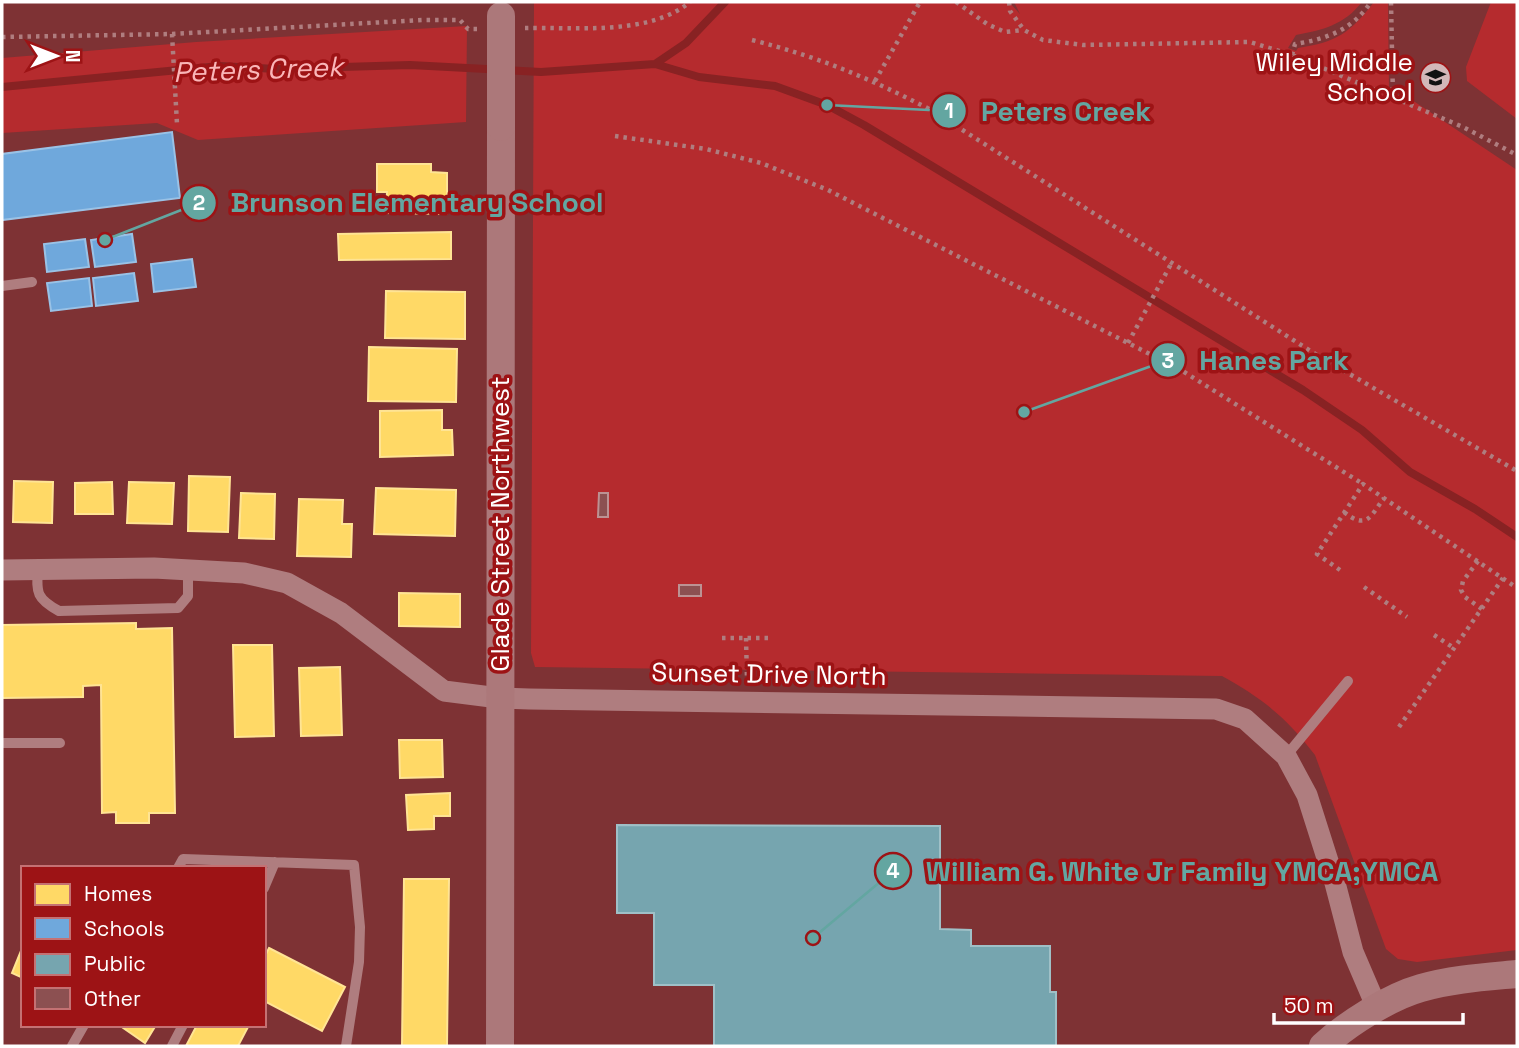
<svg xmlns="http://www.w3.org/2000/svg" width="1519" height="1048" font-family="'Space Grotesk',sans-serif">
  <rect width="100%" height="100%" fill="#7e3234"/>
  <path fill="#b52b2e" d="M534 2H1009L1020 14 1014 2H1362C1344 25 1323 30 1296 35L1288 48 1296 51 1298 48C1337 42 1350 33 1374 2H1388L1389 91 1415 102 1517 170V950L1417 962 1398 959 1386 949 1315 755C1287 718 1262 698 1222 676L535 667 531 653Z
    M1491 2H1517V119L1467 81 1466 67Z
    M467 26 466 122 198 140 157 123 2 133V58L196 42Z"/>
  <path fill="#ffd966" stroke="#ffe494" stroke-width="2" d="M377 164H431V172L447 173V214L386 213 387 192H377Z
    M451 232V259L339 260 338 234Z
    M386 291 465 292V339L385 338Z
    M369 347 457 349 456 402 368 401Z
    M442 410V430H452L453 455 380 457V411Z
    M189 476 230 477 228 532 188 531Z
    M14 481 53 482 52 523 13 522Z
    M112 482 113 514H75V483Z
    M129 482 174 483 172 524 127 523Z
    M376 488 456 490 455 536 374 534Z
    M241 493 275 494 274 539 239 538Z
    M299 499 343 500 342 524H352L351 557 297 556Z
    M399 593 460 594V627L399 626Z
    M136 623V629L172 628 175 813H149V823H116V812L102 813 101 685 83 686V697L2 698V625Z
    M233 645H272L274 736 235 737Z
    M340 667 342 735 301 736 299 668Z
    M399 740H442L443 777 400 778Z
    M450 793V816H434V829L408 830 406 795Z
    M404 879H449L447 1046H402Z
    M23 946V978L12 973Z
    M269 948 345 987 322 1031 264 1001V958Z
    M119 1025H156L145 1043Z
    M197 1025H249L238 1046H186Z"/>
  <path fill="#6fa8dc" stroke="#9ac2e6" stroke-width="2" d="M172 132 180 198 2 220V154Z
    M132 234 136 262 95 267 91 240Z
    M85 239 89 267 47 272 44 244Z
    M192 259 196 287 154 292 151 264Z
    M134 273 138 301 96 306 93 278Z
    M89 278 92 306 51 311 47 283Z"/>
  <path fill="#76a5af" stroke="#9fc0c7" stroke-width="2" d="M617 825 940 826V929L971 930V946H1050V992H1056V1046H714V985H654V913H617Z"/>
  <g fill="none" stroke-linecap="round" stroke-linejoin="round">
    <path stroke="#882223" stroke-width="8" d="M655 64 686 43 725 2
      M2 87 220 66 275 69 410 65 541 72 655 64 699 77 775 86 827 105 864 125 1303 390 1362 430 1410 472 1475 509 1517 537"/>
  </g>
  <path fill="#8c5051" stroke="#bc9293" stroke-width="2" d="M599 493H608V517H598Z
    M679 585H701V596H679Z"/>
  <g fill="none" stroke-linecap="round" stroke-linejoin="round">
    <path stroke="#af7d7f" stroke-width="4.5" stroke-dasharray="3.5 5" stroke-linecap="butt" d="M956 2 987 24 1005 32 1023 30
      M1009 2 1010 11 1024 30 1043 40 1083 45 1250 42 1292 55 1463 127 1517 155
      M1391 2 1393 98
      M525 28C575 27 649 36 690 2
      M172 34 177 124
      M2 37 172 34 422 20H460L468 29H477
      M752 40C819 57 869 78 931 110L1320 357 1517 471
      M1292 55 1295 44C1327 39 1352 30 1371 2
      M875 81 920 2
      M615 136 706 149 761 163 828 190 1181 370 1363 484
      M1128 343 1171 264
      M1344 512C1367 530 1370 517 1384 498
      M1478 561 1463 581 1461 590 1465 597 1482 609
      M1340 570 1317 554 1363 484 1517 588
      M1364 587 1407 617
      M1434 635 1454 648
      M722 638H772
      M746 638 747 679
      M1399 727 1503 578"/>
    <path stroke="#af7d7f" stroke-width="10" d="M2 286 32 282
      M38 570C36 593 37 599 59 611L178 608 188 596V570
      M2 743H60
      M1286 756 1348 681
      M178 868 183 859 354 865 360 927 359 962 346 1046
      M264 888 275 862
      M72 1046 84 1025
      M172 1046 183 1025"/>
    <path stroke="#af7d7f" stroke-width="21" d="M2 570 154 568 244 573 287 583 341 613 444 691 499 698 529 699 1216 709 1245 719 1286 756 1307 795 1335 883 1353 952 1377 1008"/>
    <path stroke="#ac787a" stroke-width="28" d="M500 1046 501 127
      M1323 1046C1347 1024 1389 997 1421 988 1452 979 1485 977 1517 974"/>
    <path stroke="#ac787a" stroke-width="28" d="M501 127V16"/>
  </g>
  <defs>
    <symbol id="school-disc" viewBox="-11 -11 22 22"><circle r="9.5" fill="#d2b7b8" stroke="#9d1315"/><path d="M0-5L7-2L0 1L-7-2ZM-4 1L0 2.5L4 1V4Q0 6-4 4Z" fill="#111"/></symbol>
  </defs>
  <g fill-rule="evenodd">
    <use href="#school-disc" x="1418" y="60" width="35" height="35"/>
  </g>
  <g text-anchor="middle" stroke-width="7" stroke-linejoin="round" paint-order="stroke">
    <g font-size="26" fill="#fff" stroke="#9d1315" text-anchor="end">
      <text x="1413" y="71">Wiley Middle<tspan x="1413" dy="30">School</tspan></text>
    </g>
    <g font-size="26" fill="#fff" stroke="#9d1315">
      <text transform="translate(500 524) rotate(-90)" y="9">Glade Street Northwest</text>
      <text transform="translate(769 674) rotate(1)" y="9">Sunset Drive North</text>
    </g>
    <g font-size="28" font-style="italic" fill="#fab6b8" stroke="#9d1315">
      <text transform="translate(258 69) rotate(-2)" y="10">Peters Creek</text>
    </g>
  </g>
  <path fill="none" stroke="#63a6a1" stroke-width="2.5" d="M827 105L949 111M105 240L199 203M1024 412L1168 360M813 938L893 871"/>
  <g fill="#63a6a1" stroke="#9d1315" stroke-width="2.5">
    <circle cx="827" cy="105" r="7"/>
    <circle cx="105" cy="240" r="7"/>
    <circle cx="1024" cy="412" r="7"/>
    <circle cx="813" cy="938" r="7"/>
    <circle cx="949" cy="111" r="18"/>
    <circle cx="199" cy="203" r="18"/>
    <circle cx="1168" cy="360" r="18"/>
    <circle cx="893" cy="871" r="18"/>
  </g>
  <g font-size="21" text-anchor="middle" font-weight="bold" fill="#fff">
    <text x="949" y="118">1</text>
    <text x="199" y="210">2</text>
    <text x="1168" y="368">3</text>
    <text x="893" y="878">4</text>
  </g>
  <g font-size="28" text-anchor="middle" font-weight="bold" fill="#63a6a1" stroke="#9d1315" stroke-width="7" stroke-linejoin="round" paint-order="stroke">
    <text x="1066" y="121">Peters Creek</text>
    <text x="417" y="212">Brunson Elementary School</text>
    <text x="1274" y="370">Hanes Park</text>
    <text x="1182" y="881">William G. White Jr Family YMCA;YMCA</text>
  </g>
  <rect width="1519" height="1048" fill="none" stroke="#ffffff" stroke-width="7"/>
  <rect x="21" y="866" width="245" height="161" fill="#9d1315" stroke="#c47173" stroke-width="2"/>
  <rect x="35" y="884" width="35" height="21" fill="#ffd966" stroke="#c47173" stroke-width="2"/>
  <text x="84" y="901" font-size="21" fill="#ffffff">Homes</text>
  <rect x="35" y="918" width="35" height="21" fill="#6fa8dc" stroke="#c47173" stroke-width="2"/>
  <text x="84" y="936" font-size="21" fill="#ffffff">Schools</text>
  <rect x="35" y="954" width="35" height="21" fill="#76a5af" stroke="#c47173" stroke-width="2"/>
  <text x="84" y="971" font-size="21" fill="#ffffff">Public</text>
  <rect x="35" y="988" width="35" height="21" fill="#8c5051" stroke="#c47173" stroke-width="2"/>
  <text x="84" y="1006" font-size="21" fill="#ffffff">Other</text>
  <g transform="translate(56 56) rotate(90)" stroke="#9d1315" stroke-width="5" paint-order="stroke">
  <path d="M0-5L12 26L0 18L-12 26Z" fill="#ffffff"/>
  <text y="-10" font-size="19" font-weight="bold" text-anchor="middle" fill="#ffffff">N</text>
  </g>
  <path d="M1274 1013v10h189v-10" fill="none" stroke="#ffffff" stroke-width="3.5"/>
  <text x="1284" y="1013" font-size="21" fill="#ffffff" stroke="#9d1315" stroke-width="5" paint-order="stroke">50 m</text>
</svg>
